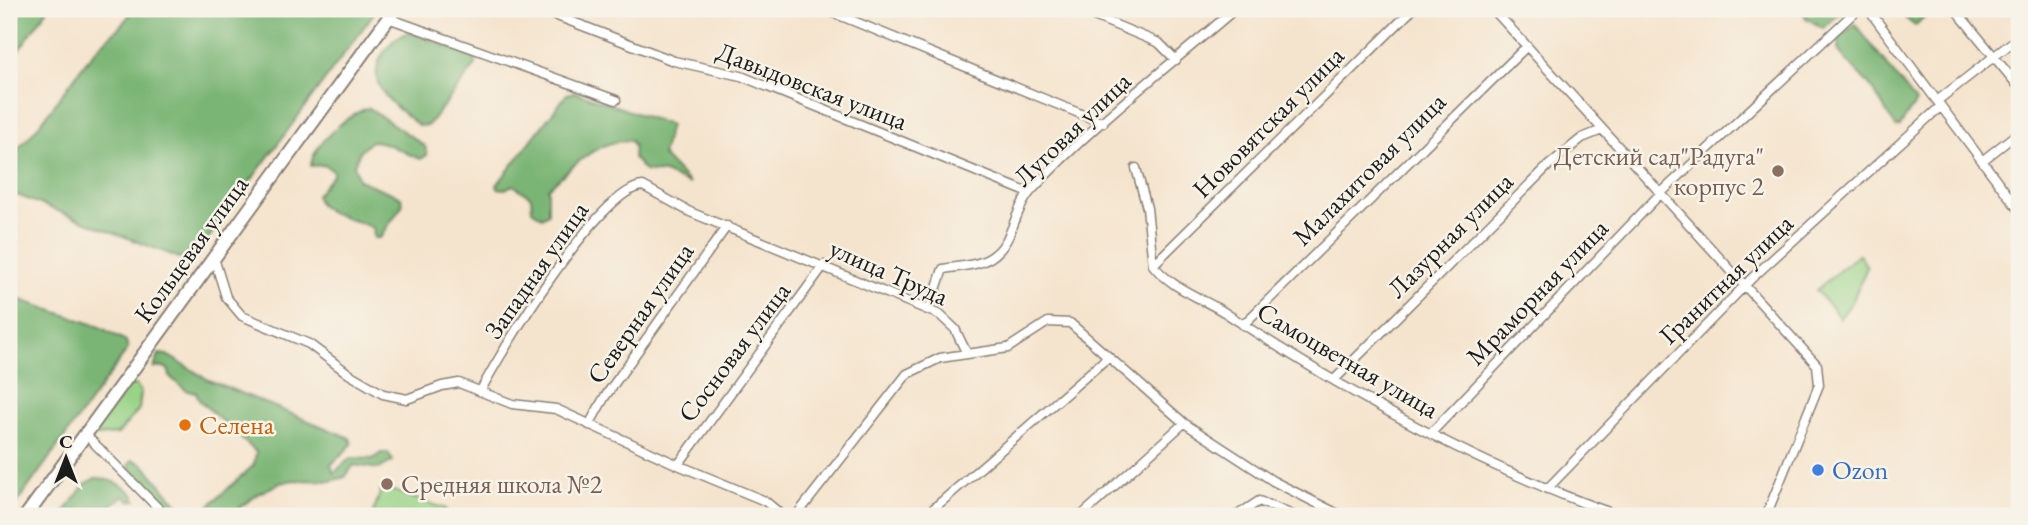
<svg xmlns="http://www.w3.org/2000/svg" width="2028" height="525" font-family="'EB Garamond',serif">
  <rect width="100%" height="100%" fill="#f7f3e8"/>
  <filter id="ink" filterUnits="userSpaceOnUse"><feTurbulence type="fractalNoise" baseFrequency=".0143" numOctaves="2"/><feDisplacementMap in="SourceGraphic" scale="14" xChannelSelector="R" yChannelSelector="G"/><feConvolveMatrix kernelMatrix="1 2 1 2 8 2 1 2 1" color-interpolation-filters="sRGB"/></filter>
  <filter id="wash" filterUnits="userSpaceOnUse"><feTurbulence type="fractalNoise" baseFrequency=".00686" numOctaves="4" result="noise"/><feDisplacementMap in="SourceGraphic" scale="28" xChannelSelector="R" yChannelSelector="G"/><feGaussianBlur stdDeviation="1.57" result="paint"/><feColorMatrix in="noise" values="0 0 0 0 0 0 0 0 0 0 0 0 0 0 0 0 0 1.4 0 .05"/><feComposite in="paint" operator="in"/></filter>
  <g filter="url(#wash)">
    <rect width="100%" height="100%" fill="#f5e4cd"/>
    <path fill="#99d387" stroke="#5a7852" stroke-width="2" d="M1859 254 1867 267 1852 302 1840 318 1816 290Z
      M129 385H136L141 392 139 409 118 434 97 436 95 430Z
      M382 487 446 509 444 516H372Z"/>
    <path fill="#7ab574" stroke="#4b6848" stroke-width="2" d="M9 9H48L9 64Z
      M133 9H377L205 243 194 258 187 261 9 192V157C43 127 65 87 94 52 107 36 123 28 133 9Z
      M1802 9H1845L1823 28 1806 18Z
      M1902 9H1932L1915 26 1904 17Z
      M1855 24 1916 102 1900 126 1896 127C1885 112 1878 94 1865 80 1856 70 1846 61 1838 50L1839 38Z
      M409 32 474 57 476 65 428 125 419 126C396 106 361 86 384 52 392 41 396 37 409 32Z
      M575 92 670 125 662 155 690 184 664 173 645 171 633 158 634 147 631 141C599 137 571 169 548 188V213L542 217 532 210 531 197 513 185 505 189 498 188 497 185 567 94Z
      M369 108 425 146 427 155 421 159C405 154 388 141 371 141L360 151 354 165 359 180 401 197 403 204 380 238H374L373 228C357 218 319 217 316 195L333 175V171L325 165 311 166C312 145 349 112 369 108Z
      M9 296 98 326 126 341 128 349 9 514Z
      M159 354 167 355 209 380 350 438 352 444 331 465 334 473 350 458 373 459 381 453H388L393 461 379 469 354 465 345 477 330 481 294 480 280 483 259 493 229 516H194L200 514 254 465 256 452 199 400 196 392 187 391 170 377 169 371 165 367 154 368Z
      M133 460 143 464 187 515 193 516H176L129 469 130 462Z
      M95 478C108 478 133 488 136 500L130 501 124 496 96 516H62L84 485Z"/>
  </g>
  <g filter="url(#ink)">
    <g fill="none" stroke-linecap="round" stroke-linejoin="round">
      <defs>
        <path id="minor" d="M539 9 674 61 741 76 1029 193
          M824 9 1103 123
          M1077 9 1159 43 1176 60
          M1493 9 1817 365 1819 385 1766 516
          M1868 9 2019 210
          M1955 9 2019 87
          M388 18 616 100
          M1937 101 2019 37
          M1982 161 2019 132
          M1136 168 1147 208 1153 265C1170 287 1201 298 1224 312 1348 393 1480 468 1620 516
          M214 258 226 297 242 316 309 344 349 374 383 394 407 399 442 386 459 383 512 404 556 409 678 465 765 501 783 516
          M1153 265 1413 9
          M929 310 943 269C959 266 981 266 994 255 1014 240 1014 209 1031 191 1092 124 1167 68 1235 9
          M1243 325 1527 46
          M1334 380 1549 165 1582 138 1602 130
          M481 390C502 350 600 188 643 186L690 212 940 315 955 329 967 354 1008 348 1048 322 1070 323 1184 423 1273 481 1342 516
          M589 425 604 398 727 226
          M1431 433 1662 192 1858 9
          M85 434 166 516
          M678 465 824 265
          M1547 489 1752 278 1941 106
          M796 516 907 374 940 358 967 354
          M925 516 1107 358
          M1081 516 1184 423
          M1236 516 1259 501 1295 516"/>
        <path id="highway" d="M26 516 395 9"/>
      </defs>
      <use href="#minor" stroke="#888074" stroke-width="11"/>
      <use href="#highway" stroke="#888074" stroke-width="16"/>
      <use href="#minor" stroke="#fff" stroke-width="8"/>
      <use href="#highway" stroke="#fff" stroke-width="12"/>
    </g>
  </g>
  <g fill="#8d6e63" stroke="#f7f3e8" stroke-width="2.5">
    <circle cx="1778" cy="171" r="7"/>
    <circle cx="387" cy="484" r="7"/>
  </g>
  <circle fill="#e8710a" stroke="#f7f3e8" stroke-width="2.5" cx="185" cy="425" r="7"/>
  <circle fill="#3f7fe0" stroke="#f7f3e8" stroke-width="2.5" cx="1818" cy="470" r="7"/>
  <g text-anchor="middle" stroke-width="5" stroke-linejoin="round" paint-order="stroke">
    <g font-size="26" fill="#1c1c1c" stroke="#f7f3e8">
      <text transform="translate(812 86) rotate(21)" y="9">Давыдовская улица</text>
      <text transform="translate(1268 122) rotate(-45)" y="9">Нововятская улица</text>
      <text transform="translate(1072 129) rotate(-44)" y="9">Луговая улица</text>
      <text transform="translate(1369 169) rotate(-45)" y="9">Малахитовая улица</text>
      <text transform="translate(1450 235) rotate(-45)" y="9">Лазурная улица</text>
      <text transform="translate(191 249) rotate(-54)" y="9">Кольцевая улица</text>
      <text transform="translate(536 270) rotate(-55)" y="9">Западная улица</text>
      <text transform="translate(889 272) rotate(24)" y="9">улица Труда</text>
      <text transform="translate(1726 279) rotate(-44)" y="9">Гранитная улица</text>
      <text transform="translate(1537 292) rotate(-46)" y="9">Мраморная улица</text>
      <text transform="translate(640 313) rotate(-55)" y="9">Северная улица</text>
      <text transform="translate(734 352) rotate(-53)" y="9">Сосновая улица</text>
      <text transform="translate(1348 360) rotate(30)" y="9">Самоцветная улица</text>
    </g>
    <g font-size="26" fill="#785e54" stroke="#f7f3e8" text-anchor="end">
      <text x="1764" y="165">Детский сад"Радуга"<tspan x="1764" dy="30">корпус 2</tspan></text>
      <text x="401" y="493" text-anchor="start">Средняя школа №2</text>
    </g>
    <g font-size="26" fill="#c56008" stroke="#f7f3e8" text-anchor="start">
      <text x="199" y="434">Селена</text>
    </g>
    <g font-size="26" fill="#366cbe" stroke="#f7f3e8" text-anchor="start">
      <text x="1832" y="479">Ozon</text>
    </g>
  </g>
  <rect width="2028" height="525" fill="none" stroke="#f7f3e8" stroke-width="35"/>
  <g transform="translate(66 458)" stroke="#f7f3e8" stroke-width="5" paint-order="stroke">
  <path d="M0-5L12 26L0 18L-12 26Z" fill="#1c1c1c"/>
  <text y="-10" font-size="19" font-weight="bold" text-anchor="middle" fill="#1c1c1c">С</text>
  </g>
</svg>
